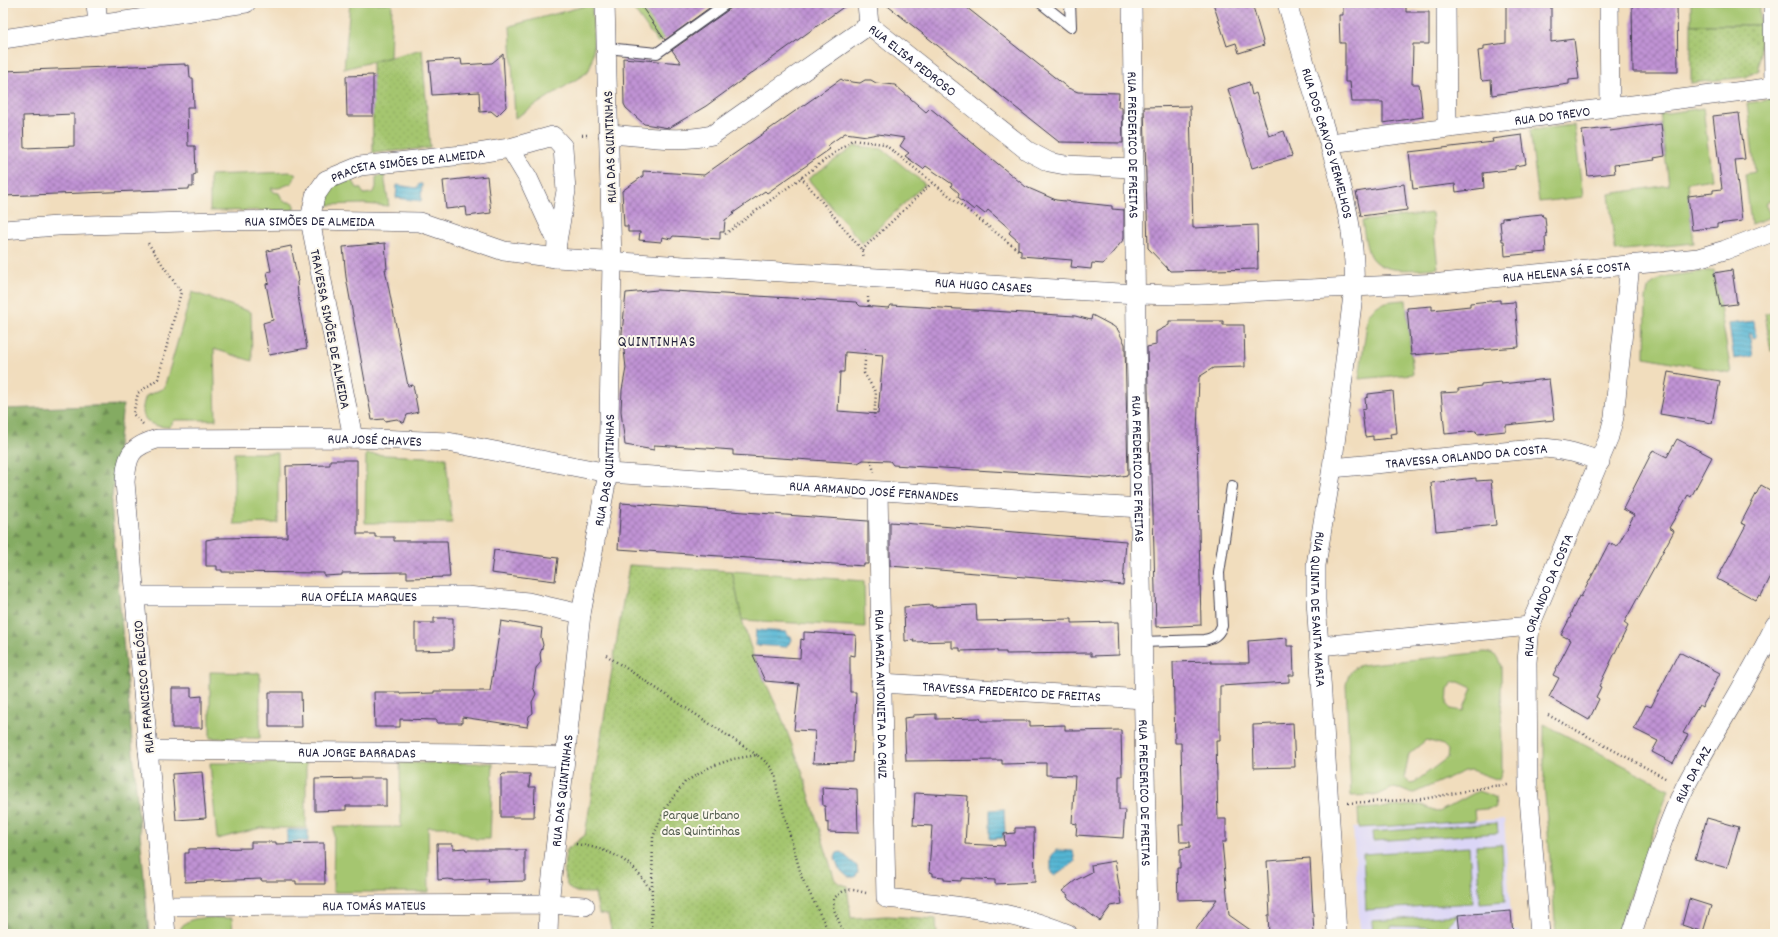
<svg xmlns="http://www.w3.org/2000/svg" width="1778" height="937" font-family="Dekko,sans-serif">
  <defs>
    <pattern id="forest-firs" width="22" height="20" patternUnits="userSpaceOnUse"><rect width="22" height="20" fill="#84ab62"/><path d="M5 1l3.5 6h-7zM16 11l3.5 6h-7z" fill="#6c8b52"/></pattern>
    <pattern id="park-dots" width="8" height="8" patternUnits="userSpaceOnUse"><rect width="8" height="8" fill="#a5c66f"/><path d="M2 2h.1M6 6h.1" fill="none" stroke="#8eaa61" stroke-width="1.8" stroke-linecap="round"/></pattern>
    <pattern id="water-rules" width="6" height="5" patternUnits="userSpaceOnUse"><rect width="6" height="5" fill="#55b6d4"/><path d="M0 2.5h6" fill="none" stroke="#4694ad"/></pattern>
    <pattern id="building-cross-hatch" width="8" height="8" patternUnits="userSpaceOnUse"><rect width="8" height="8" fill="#c093d4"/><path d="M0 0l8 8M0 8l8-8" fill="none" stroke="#9c78ad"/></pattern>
  </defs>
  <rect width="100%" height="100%" fill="#fbf7ec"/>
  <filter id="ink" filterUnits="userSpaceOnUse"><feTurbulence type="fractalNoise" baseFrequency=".025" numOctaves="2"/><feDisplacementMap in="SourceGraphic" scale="8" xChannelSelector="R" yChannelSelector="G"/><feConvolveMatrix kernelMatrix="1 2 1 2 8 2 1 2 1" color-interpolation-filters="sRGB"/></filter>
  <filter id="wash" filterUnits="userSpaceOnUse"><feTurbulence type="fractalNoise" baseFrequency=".012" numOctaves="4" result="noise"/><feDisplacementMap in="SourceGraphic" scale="16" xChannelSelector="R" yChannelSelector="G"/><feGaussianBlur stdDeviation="0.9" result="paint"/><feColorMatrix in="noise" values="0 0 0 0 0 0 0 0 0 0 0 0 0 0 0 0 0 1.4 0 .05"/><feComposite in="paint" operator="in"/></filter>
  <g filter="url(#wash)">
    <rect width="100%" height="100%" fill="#f1ddbd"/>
    <path fill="#dbd6f7" d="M1504 819 1512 931H1520V934H1360L1353 828Z"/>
    <path fill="#a5c66f" stroke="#647455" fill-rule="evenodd" d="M350 3H392L390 57 344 69Z
      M629 3H714L658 43Z
      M1691 3H1760V25H1691Z
      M592 4C592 24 597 55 588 72L515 118 510 26Z
      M1775 99V199L1765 203 1771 217 1751 224 1745 174 1755 172 1747 103Z
      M1703 108 1712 179 1687 183 1694 243 1615 251 1609 194 1669 185 1660 114Z
      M1574 125 1583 197 1539 202 1530 130Z
      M855 146 882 149 925 184 862 243 808 179Z
      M291 172 296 175 292 183 279 188H271L274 192 279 193 283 201 294 203V210L210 211V175Z
      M384 175 389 206 365 204 320 205C327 189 335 181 353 181L357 188H360L364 194 372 193 376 188V177Z
      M1432 213 1438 268C1417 269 1379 276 1369 254 1365 244 1364 231 1362 221Z
      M1714 270 1731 373 1645 357 1646 299 1648 289 1653 283 1661 278 1669 276Z
      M192 292 251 312 252 361 214 349 216 420H175L169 427C148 427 137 418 146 396L164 388Z
      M1406 300 1413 374 1359 379 1368 316C1377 301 1389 301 1406 300Z
      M234 453H278V523L234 524Z
      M366 454 446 458 452 523H365Z
      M732 571 864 581 865 627 742 620Z
      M1485 652C1495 653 1499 658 1501 667L1502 771 1499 780 1471 770 1464 771 1414 793 1407 792 1395 787 1378 795 1351 796 1346 685C1348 675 1351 668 1361 665ZM1453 682H1459L1472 688 1463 711 1451 709 1447 705 1448 690ZM1426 740 1443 745 1448 750 1447 758 1415 782 1410 783 1404 778 1409 754Z
      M210 672 260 673V738H210Z
      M1544 724 1669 789 1617 934H1556L1544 783Z
      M210 763H306V828H261L217 839Z
      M400 763H493L490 839H476L448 827H428L429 892H333L334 827H401Z
      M1478 791 1495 797 1496 808 1474 810 1475 821 1359 828 1358 809 1421 805 1439 812Z
      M1497 823 1498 833 1373 841 1372 832Z
      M1502 845 1505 901 1480 903 1476 846Z
      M1469 847 1473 903 1366 910 1363 854Z
      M1458 915 1445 928 1392 926 1388 934H1373L1372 921Z
      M232 918 233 934H179C182 912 215 919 232 918Z"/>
    <path fill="url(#forest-firs)" stroke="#53664e" d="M123 405 111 504 149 934H3V409Z"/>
    <path fill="url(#park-dots)" stroke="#647455" d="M1691 25H1760L1759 70 1746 77 1691 83Z
      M422 49 430 148 373 153 372 62Z
      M1775 312V347L1771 352 1765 313Z
      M629 565 732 571 742 620 753 655 781 716 803 774 834 878 837 882 847 886 851 918 887 916 936 919 937 934H612L608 915 599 914 595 893C589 893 582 893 576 892 559 887 565 863 566 850L585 835Z"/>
    <path fill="url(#water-rules)" stroke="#3c6c88" d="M419 184H422L421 201 396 198 397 185 417 188Z
      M1754 321 1756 337 1752 338 1751 334H1749L1753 356 1734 359 1729 324Z
      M756 630 787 632V635L791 636 792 640 790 643 787 645 786 647 755 645Z
      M1004 809 1005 833H1003V838L990 839V810Z
      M287 830H308V841H292L293 865H287Z
      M1056 850 1073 851 1075 862 1055 876 1051 873V857Z
      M841 852 857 866 858 872 855 877H848L839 869 835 857 837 853Z"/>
    <g id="blocks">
      <path fill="url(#building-cross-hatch)" fill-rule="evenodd" d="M639 3H716L665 40Z
        M733 3H849L706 106 669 128 644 124 626 108 624 104 623 58 681 63 672 50 731 8Z
        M884 3H961L1068 88 1078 92 1119 93 1118 107H1122L1123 143 1059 142Z
        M1213 3H1252L1264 45 1239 53 1236 43 1227 46Z
        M1343 3H1406V12H1429V44H1413L1412 84H1419L1423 117 1383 123V102H1352L1350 82H1345V43H1340L1339 15H1343Z
        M1506 3H1551V42L1574 39 1579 79 1569 80V84L1492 95 1491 80 1483 81 1481 79 1478 51 1484 50V46L1506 43Z
        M1632 3H1677L1678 72H1633Z
        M503 54 506 107 497 116 491 111 480 112 479 92 432 95 429 61 461 59 462 65 492 63Z
        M185 64V66L189 65 190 78H193L194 107H187L188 146H195L196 174 193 175V187H189V189L3 196V71ZM74 114V146L24 148 23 116Z
        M373 75V116H347L346 76Z
        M841 79 844 81 860 83 865 80H871L876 83 895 85 926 112 930 108 1026 187 1056 200 1112 206V209L1124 210V239L1103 264 1092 263 1091 269 1071 267 1072 260 1021 256V250L1018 249V241L1009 233 1011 230 988 210 985 214 976 207 974 210 958 197 959 193 951 186 952 184 926 166 923 169 905 156 909 153 900 146 905 138 878 134 867 136 845 133 827 146 830 149 767 193 765 191 733 213 734 214 725 220 724 232H720V239L673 236 671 239 662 237 661 242 639 240 640 232H628V226H624L622 191 643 176V171L704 175Z
        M1249 82 1252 95 1256 93 1269 136 1284 131 1292 156 1252 168 1228 89Z
        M1190 106 1193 228 1257 225 1258 269 1170 271 1148 248 1144 107Z
        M1739 113 1745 159 1735 160 1742 221 1717 224V227L1692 230 1688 196 1713 193V190L1722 189 1713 116Z
        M1661 124 1665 156 1654 158 1655 160 1614 165 1615 173 1588 176 1582 131 1609 128 1610 131Z
        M1522 135 1526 164 1515 166V169L1483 173 1484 188 1456 192 1455 184 1413 189 1409 152 1493 142 1492 139Z
        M487 176 491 213 467 216 466 207 446 209 443 181Z
        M1404 184 1407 210 1361 216 1356 192Z
        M1542 214 1543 217H1545L1547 237H1545L1546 252 1505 256 1504 241H1502L1500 222 1502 221V218Z
        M385 243 387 269H385L398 336 408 386 413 385 418 412 407 415 404 423 397 419 385 421 384 419 372 420 346 277 343 247Z
        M291 246 298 281 297 282 298 296 307 348 269 355 263 323 273 320 266 284 269 283 267 272 271 271 267 251Z
        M1732 270 1737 304 1720 306 1714 273Z
        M657 290 856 302 860 306 889 308 891 305 1075 316 1091 320 1092 315 1113 326 1118 330 1125 344 1128 475 1107 478 893 465 890 461 863 460 858 463 733 455V450L706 448 654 445V450L625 445 621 411 622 390 626 368 622 333 626 293ZM845 352 883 355 878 414 838 411 840 372H844Z
        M1500 300V303L1515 302 1519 347 1411 355 1407 308 1432 306V310L1470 306V303Z
        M1169 321H1223V325H1244L1245 367 1213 368 1199 377 1197 434 1201 625 1156 627 1152 477V474H1150L1147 347 1156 345V332L1169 325Z
        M1668 372 1720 381 1712 423 1660 414Z
        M1549 379 1554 420 1506 425V431L1477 434 1476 431 1445 434 1441 393 1458 392V389L1481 386V384L1501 382V384Z
        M1393 391 1397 433 1390 434 1391 438 1373 440V436L1365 437 1362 410 1366 409 1365 398 1368 397V394Z
        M1677 439 1712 457 1691 497 1688 495 1669 528 1674 531 1624 623 1628 626 1599 686 1601 687 1596 697 1599 699 1589 720 1549 697 1559 678 1553 675 1571 640 1561 635 1571 616 1570 615 1579 596 1581 597 1609 543 1617 547 1634 515 1623 509 1653 450 1667 457Z
        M330 460H357V534H375V537H394V541H447L450 577 407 578V572L342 573V575L324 576V573L222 572V570H217V566H206V540L217 538 287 537 286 466 330 465Z
        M1476 478V481L1491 480 1496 525 1436 531 1431 483Z
        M1761 485 1775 493V568L1761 596 1759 595 1756 600 1717 579 1746 525 1741 523Z
        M621 503 868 521V564H864V566L618 549Z
        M890 522 1126 541 1123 585 890 566Z
        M494 550 558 558 555 581 491 573Z
        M932 605V607L976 605 977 621 1072 619V623L1118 622 1119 655 1091 656V653L1006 654V652H997V650L960 651V648H952V641L913 642 914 640 905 641 904 607Z
        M434 618H453V650L415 651V623H434Z
        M501 621 542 628 541 637 543 645 540 654 541 662 536 668 533 687 536 694 532 702 533 713 529 716 527 727 462 717V723H437V720L400 719V727H375L374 692H400V694L434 693V691H490Z
        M804 632 856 635 855 656 850 655V692H856L853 762 813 763 815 731 794 730 799 684 765 681 753 655 800 658 801 639 804 640Z
        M1287 638V646H1293L1294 675H1289V682L1220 686V741H1216L1218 819H1226V842H1222L1229 915 1256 934H1193L1217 899 1178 900 1177 868H1180V849L1190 847V842H1180L1179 825H1183L1181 743H1175L1173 662 1211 661V663H1249L1248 641Z
        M1679 652 1720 673 1702 707 1699 705 1683 733 1688 735 1673 763 1652 752 1658 741 1634 729 1646 705 1651 707Z
        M172 688H191V697L202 696V728H172Z
        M269 692H301L302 727H269Z
        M936 714V719L980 718 981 721H1030V726L1065 725V730H1073V731L1121 730 1122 776H1119V810H1125L1123 838 1076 835 1077 824 1072 823 1075 776 1046 775V763L1002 764V760L906 761 904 718 913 717V715Z
        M1293 723 1295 767 1254 768 1253 725Z
        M202 772 206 818 176 820 172 774Z
        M503 774H530L529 787H535L534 817H501V776Z
        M361 778H386V806H346V810L315 811V779Z
        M822 787 857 789 858 833 828 832V822L826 823 825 806H823Z
        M915 793 968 796 965 844 1005 846 1004 834 1015 833V828H1034L1035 882 995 884V880L961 878V881L944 880V877L933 876V873L929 872 932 826 913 825Z
        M1707 818 1739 827 1727 868 1695 859Z
        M251 842H276V844L324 843 325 884H296V881H262L261 879 185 882V853H189V849L251 848Z
        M437 844H453V849L465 848 466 850H525V881L488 882 489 879 454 881V880L448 879 438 880Z
        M1310 858 1314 934H1269L1268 915H1270L1267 861Z
        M1115 861 1122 904 1111 906 1100 921 1067 897 1068 895 1062 891 1076 880 1092 872 1091 865Z
        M1689 899 1711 906 1703 932 1682 925Z
        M1511 911 1513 934H1460L1458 915Z"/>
    </g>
  </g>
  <g filter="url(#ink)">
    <use href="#blocks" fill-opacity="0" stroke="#413e4e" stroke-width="1"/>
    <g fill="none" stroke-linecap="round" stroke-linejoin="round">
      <defs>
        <path id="service" d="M1041 3 1071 27 1070 3
          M606 48 657 53 727 3
          M1142 642 1204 640C1214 638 1218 635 1222 626L1219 573 1232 486"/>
        <g id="minor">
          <path d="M96 3 98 25"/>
          <path d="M867 3 869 25"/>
          <path id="s1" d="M1132 3 1136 334 1148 917 1147 934"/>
          <path id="s2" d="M1287 3C1298 41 1310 79 1321 117 1338 171 1357 229 1354 287L1332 468 1316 565V600L1337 934"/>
          <path d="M1446 3 1447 127"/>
          <path d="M1609 3 1610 107"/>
          <path d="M1773 3 1774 87"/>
          <path id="s3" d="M869 25 1028 151 1049 162 1065 165 1133 168"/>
          <path d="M3 39 246 3"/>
          <path d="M608 134C643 136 678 143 712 135L869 25"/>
          <path id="s4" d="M1330 143 1775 87"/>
          <path d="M510 148 553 136 563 147 566 191 557 241"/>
          <path id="s5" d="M3 230 58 226 215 221 310 220 420 222 504 251 556 258 1136 294 1178 295 1441 283 1669 261 1698 258 1725 250 1775 231"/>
          <path id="s6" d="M353 438 310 220 315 196 326 180 360 166 472 154 510 148 528 178 557 241 556 258"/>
          <path id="s7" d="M1332 468 1544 448C1565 450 1581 453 1600 462"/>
          <path id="s8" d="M878 491 886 898C947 905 1010 909 1068 934"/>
          <path id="s9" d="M135 596H467L528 602 581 614"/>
          <path d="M1319 646 1530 626"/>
          <path id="s10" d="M881 683 1144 699"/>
          <path id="s11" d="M148 750 476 753 565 757"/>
          <path id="s12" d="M164 906 549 904 585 906"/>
          <path id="s13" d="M166 934 148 750 125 482C127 455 130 447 157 439L353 438 448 442 608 473 1140 508"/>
          <path id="s14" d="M548 934 549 904 581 614 608 473 612 262 605 3"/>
          <path id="s15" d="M1540 934 1528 785 1527 662 1530 626 1608 440 1614 417 1630 265"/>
          <path id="s16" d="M1632 934C1648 886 1663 831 1686 785 1714 731 1749 680 1775 625"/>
        </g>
      </defs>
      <use href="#service" stroke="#413e4e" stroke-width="12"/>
      <use href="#minor" stroke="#413e4e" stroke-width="20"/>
      <path stroke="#413e4e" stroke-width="2.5" stroke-dasharray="1 3" stroke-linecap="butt" d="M578 135H589
        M801 177 862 250 864 258
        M725 234 852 140 884 144 1018 250
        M862 250 932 183
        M868 297 869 307
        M866 349 864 373 876 393 874 418
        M143 424 133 414 138 393 158 379 181 292 148 243
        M871 460 874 472
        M606 655 757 755
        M1548 715 1667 779
        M1348 803 1423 799 1492 786 1508 785
        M576 844C613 850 631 859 651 891
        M651 934 653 837 666 807 685 782 710 767 733 759 757 755C772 766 776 771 777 789L802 878 830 934
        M844 934 833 907 834 898C847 887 850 889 866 893"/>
      <use href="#service" stroke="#fff" stroke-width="10"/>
      <use href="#minor" stroke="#fff" stroke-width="19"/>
    </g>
  </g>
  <g text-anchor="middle" stroke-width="4" stroke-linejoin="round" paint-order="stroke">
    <g font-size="14" fill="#22223b" stroke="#fbf7ec">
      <text dy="5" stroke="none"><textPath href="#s3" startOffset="56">RUA ELISA PEDROSO</textPath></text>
      <text dy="5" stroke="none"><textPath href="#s4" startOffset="224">RUA DO TREVO</textPath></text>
      <text dy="5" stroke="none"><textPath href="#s2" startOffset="146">RUA DOS CRAVOS VERMELHOS</textPath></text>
      <text dy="5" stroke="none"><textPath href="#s1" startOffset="142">RUA FREDERICO DE FREITAS</textPath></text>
      <text transform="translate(609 147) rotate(-92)" y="5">RUA DAS QUINTINHAS</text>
      <text dy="5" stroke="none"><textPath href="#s6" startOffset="350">PRACETA SIMÕES DE ALMEIDA</textPath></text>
      <text dy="5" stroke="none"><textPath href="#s5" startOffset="307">RUA SIMÕES DE ALMEIDA</textPath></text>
      <text dy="5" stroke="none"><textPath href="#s5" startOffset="1571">RUA HELENA SÁ E COSTA</textPath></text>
      <text dy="5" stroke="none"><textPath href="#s5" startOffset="987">RUA HUGO CASAES</textPath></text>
      <text transform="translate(331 329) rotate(79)" y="5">TRAVESSA SIMÕES DE ALMEIDA</text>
      <text dy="5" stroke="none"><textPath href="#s13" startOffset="731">RUA JOSÉ CHAVES</textPath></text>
      <text dy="5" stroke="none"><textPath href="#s7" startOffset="135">TRAVESSA ORLANDO DA COSTA</textPath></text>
      <text dy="5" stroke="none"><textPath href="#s1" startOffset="466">RUA FREDERICO DE FREITAS</textPath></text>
      <text dy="5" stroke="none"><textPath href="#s14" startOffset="468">RUA DAS QUINTINHAS</textPath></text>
      <text dy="5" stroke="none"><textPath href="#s13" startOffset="1234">RUA ARMANDO JOSÉ FERNANDES</textPath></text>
      <text dy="5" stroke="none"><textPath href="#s15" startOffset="343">RUA ORLANDO DA COSTA</textPath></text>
      <text dy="5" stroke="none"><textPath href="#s9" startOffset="224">RUA OFÉLIA MARQUES</textPath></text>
      <text dy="5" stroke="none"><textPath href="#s2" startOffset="618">RUA QUINTA DE SANTA MARIA</textPath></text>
      <text transform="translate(143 687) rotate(-95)" y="5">RUA FRANCISCO RELÓGIO</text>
      <text dy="5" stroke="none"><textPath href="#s10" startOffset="131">TRAVESSA FREDERICO DE FREITAS</textPath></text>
      <text dy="5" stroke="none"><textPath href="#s8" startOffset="203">RUA MARIA ANTONIETA DA CRUZ</textPath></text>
      <text dy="5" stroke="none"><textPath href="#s11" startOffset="209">RUA JORGE BARRADAS</textPath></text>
      <text dy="5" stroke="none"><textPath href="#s16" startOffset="171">RUA DA PAZ</textPath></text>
      <text dy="5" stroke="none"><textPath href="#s14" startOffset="144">RUA DAS QUINTINHAS</textPath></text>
      <text dy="5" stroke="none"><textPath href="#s1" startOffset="790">RUA FREDERICO DE FREITAS</textPath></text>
      <text dy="5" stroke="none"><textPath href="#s12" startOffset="210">RUA TOMÁS MATEUS</textPath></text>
    </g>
    <g font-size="14" fill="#505b4d" stroke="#fbf7ec">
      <text x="701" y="819">Parque Urbano<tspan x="701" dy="16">das Quintinhas</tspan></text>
    </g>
    <g font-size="15" letter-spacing="1" fill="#22223b" stroke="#fbf7ec">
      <text x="657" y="346">QUINTINHAS</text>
    </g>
  </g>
  <rect width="1778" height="937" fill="none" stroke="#fbf7ec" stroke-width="16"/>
</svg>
